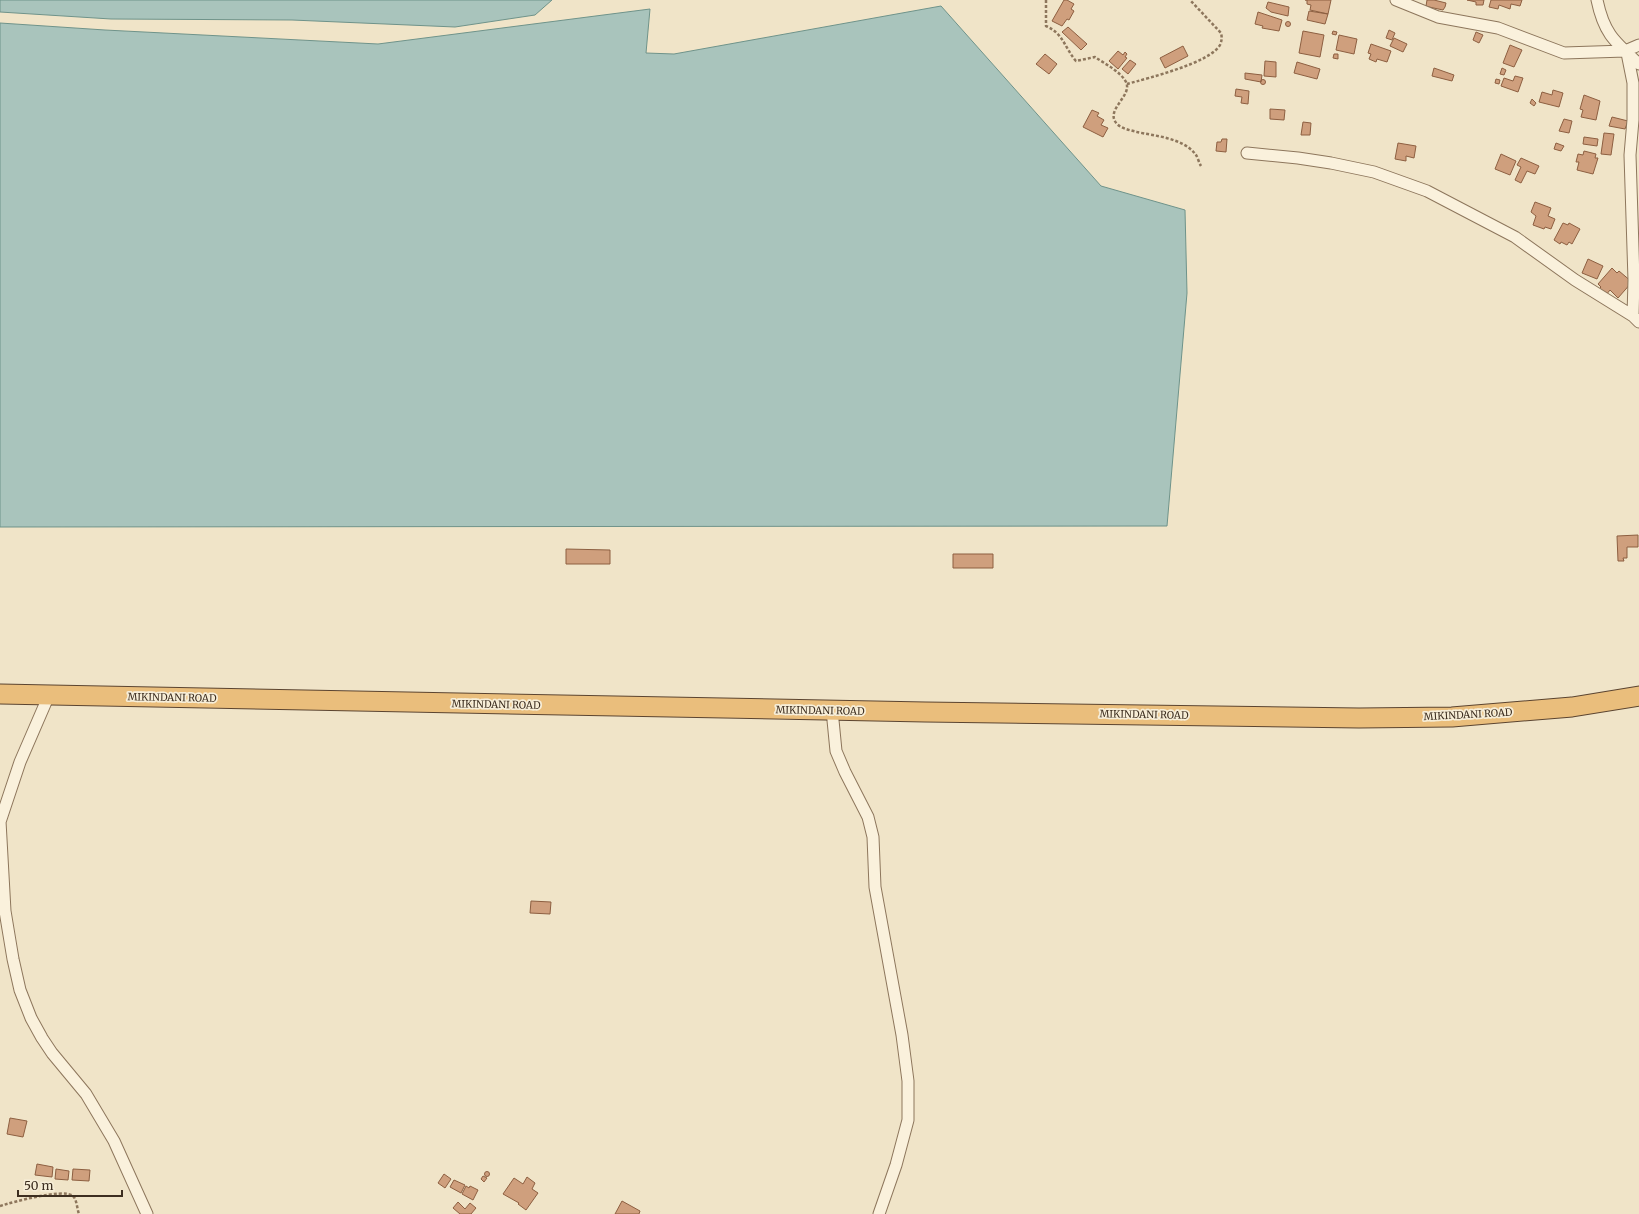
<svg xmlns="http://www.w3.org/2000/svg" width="1639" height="1214" font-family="Merriweather,serif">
  <rect width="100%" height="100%" fill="#f0e4c8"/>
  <path fill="#a9c4bc" stroke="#6f938a" d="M0 0H552L535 15 455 27 292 20 111 19 0 12Z
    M941 6 1101 186 1185 210 1187 293 1167 526 0 527V23L105 30 378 44 650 9 646 53 674 54Z"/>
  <path fill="#cf9f7d" stroke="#8d5f41" d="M1064 0H1067L1074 4 1071 9 1074 11 1069 20 1067 19 1062 26 1052 21Z
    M1305 0H1331L1328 14 1310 10 1311 5 1307 4V0Z
    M1427 0H1434L1446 3 1445 7 1443 10 1429 7 1426 6Z
    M1467 0H1484L1483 5H1476V2Z
    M1491 0H1522L1520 6 1511 4 1510 9 1499 5 1498 9 1489 7Z
    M1268 2 1289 7 1288 16 1271 12 1266 8Z
    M1309 11 1328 14 1325 24 1307 20Z
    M1258 12 1282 20 1279 31 1262 28 1263 26 1255 24Z
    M1285.5 24a2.5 2.5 0 1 1 5 0a2.5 2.5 0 1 1-5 0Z
    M1068 27 1087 44 1081 50 1062 32Z
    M1389 30 1395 33 1392 40 1386 38Z
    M1303 31 1324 35 1320 57 1299 53Z
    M1333 31 1337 32 1336 35 1332 34Z
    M1476 32 1483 35 1479 43 1473 40Z
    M1339 35 1357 39 1354 54 1336 50Z
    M1394 38 1407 44 1403 52 1390 46Z
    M1371 44 1391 51 1387 62 1377 59 1376 62 1369 59 1371 54 1368 53Z
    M1510 45 1522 50 1514 67 1503 63Z
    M1183 46 1188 56 1165 68 1160 58Z
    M1118 51 1123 55 1125 52 1127 54 1125 57 1127 58 1118 69 1109 61Z
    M1045 54 1057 64 1049 74 1036 64Z
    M1334 54H1338V59L1333 58Z
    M1130 60 1136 64 1128 74 1122 69Z
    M1265 61 1276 62V77L1264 76Z
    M1297 62 1320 69 1317 79 1294 73Z
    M1434 68 1454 75 1452 81 1432 76Z
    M1502 68 1506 70 1504 75 1500 74Z
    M1245 73 1262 75 1261 82 1245 79Z
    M1515 76 1523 78 1518 92 1501 86 1504 78 1513 81Z
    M1496 79 1500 80 1499 84 1495 83Z
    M1260.5 82a2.5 2.5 0 1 1 5 0a2.5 2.5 0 1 1-5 0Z
    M1236 89 1249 91 1248 104 1241 103 1242 97 1235 96Z
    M1553 90 1563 93 1559 107 1539 102 1542 92 1552 95Z
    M1584 95 1600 101 1596 120 1581 117 1583 110 1580 109Z
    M1532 99 1536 103 1534 106 1530 103Z
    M1270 109 1285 110 1284 120 1270 119Z
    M1092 110 1099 113 1097 116 1104 120 1101 125 1108 128 1103 137 1083 127Z
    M1612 117 1628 121 1625 129 1609 126Z
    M1564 119 1572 121 1569 133 1559 131Z
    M1303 122 1311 123 1310 135H1301Z
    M1604 133 1614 134 1611 155 1601 154Z
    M1584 137 1598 139 1597 146 1583 144Z
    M1222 139H1227L1226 152 1216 151 1217 142H1221Z
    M1398 143 1416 146 1414 158 1406 156V161L1395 159Z
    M1556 143 1564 146 1561 151 1554 149Z
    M1584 151 1596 154 1595 158H1598L1593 174 1577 170 1579 162H1576L1578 154 1583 155Z
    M1501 154 1516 161 1510 175 1495 169Z
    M1521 158 1539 166 1535 174 1527 171 1521 183 1515 180 1521 167 1517 165Z
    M1535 202 1551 208 1548 216 1555 219 1551 229 1545 227 1544 229 1533 225 1536 216 1531 212Z
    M1563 223 1568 225 1569 223 1580 229 1572 244 1569 242 1567 245 1561 242 1560 244 1554 240Z
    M1588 259 1603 266 1597 279 1582 273Z
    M1612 268 1617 273 1619 271 1632 282 1618 298 1610 290 1606 295 1599 289 1601 287 1598 284Z
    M1638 535V547H1627V558H1623L1624 561H1618L1617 536Z
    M566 549 610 550V564H566Z
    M953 554H993V568H953Z
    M531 901 551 902 550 914 530 913Z
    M10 1118 27 1121 23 1137 7 1134Z
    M37 1164 53 1167 52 1177 35 1175Z
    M56 1169 69 1171 68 1180 55 1179Z
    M73 1169 90 1170 89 1181 72 1180Z
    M484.5 1174a2.5 2.5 0 1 1 5 0a2.5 2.5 0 1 1-5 0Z
    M444 1174 451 1179 445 1188 438 1183Z
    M483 1176 487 1178 484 1182 481 1179Z
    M527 1177 535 1183 532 1189 538 1193 526 1210 518 1204 519 1203 503 1194 514 1178 523 1184Z
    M454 1180 465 1185 461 1193 450 1187Z
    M466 1186 469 1188 470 1186 478 1190 473 1200 462 1194Z
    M622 1201 640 1211 639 1214H615Z
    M458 1202 465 1209 470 1203 476 1208 471 1214H460L453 1208Z"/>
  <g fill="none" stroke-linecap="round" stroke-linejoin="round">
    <defs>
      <path id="minor" d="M1396 0 1438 17 1498 28 1564 53 1625 51 1639 45
        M1597 0C1604 34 1615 42 1639 64
        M1627 53 1633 83V120L1630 155 1634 280 1633 316 1639 322
        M1247 153 1298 158 1331 163 1374 172 1427 191 1515 237 1575 280 1633 316
        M832 710 836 751 845 772 868 817 873 837 875 887 902 1035 908 1081V1120L896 1165 879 1214
        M0 821 5 911 13 959 20 990 31 1018 42 1038 52 1053 86 1094 114 1141 147 1214
        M0 822 20 762 49 695"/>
      <path id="trunk" d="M0 694 925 712 1359 718 1452 717 1572 707 1639 696"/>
    </defs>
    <use href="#minor" stroke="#8d765c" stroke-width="13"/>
    <use href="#trunk" stroke="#5b4430" stroke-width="21"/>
    <path stroke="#8d765c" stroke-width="2.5" stroke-dasharray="3 2" stroke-linecap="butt" d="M1046 0V26C1064 34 1064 47 1076 61L1095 57C1105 64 1120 71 1126 82 1133 96 1104 110 1117 124 1122 129 1130 130 1137 132 1155 136 1184 138 1196 155 1198 158 1199 163 1201 166
      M1127 84C1148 78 1210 63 1220 45 1222 40 1222 37 1221 33L1190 0
      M0 1206C13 1202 64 1188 73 1196 77 1200 77 1209 79 1214"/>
    <use href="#minor" stroke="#faf1dc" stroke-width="11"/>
    <use href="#trunk" stroke="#eabe7c" stroke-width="19"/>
  </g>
  <g text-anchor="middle" stroke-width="3.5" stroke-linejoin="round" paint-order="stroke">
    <g font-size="10" fill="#3d2e20" stroke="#f7eed8">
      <text transform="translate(172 697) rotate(1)" y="4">MIKINDANI ROAD</text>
      <text transform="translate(496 704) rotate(1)" y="4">MIKINDANI ROAD</text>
      <text transform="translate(820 710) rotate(1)" y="4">MIKINDANI ROAD</text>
      <text transform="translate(1144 714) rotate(1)" y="4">MIKINDANI ROAD</text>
      <text transform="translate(1468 714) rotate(-3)" y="4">MIKINDANI ROAD</text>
    </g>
  </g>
  <path d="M18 1190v6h104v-6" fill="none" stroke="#3d2e20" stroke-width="2"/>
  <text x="24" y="1190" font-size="12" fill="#3d2e20" stroke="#f7eed8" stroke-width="3" paint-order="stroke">50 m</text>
</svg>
